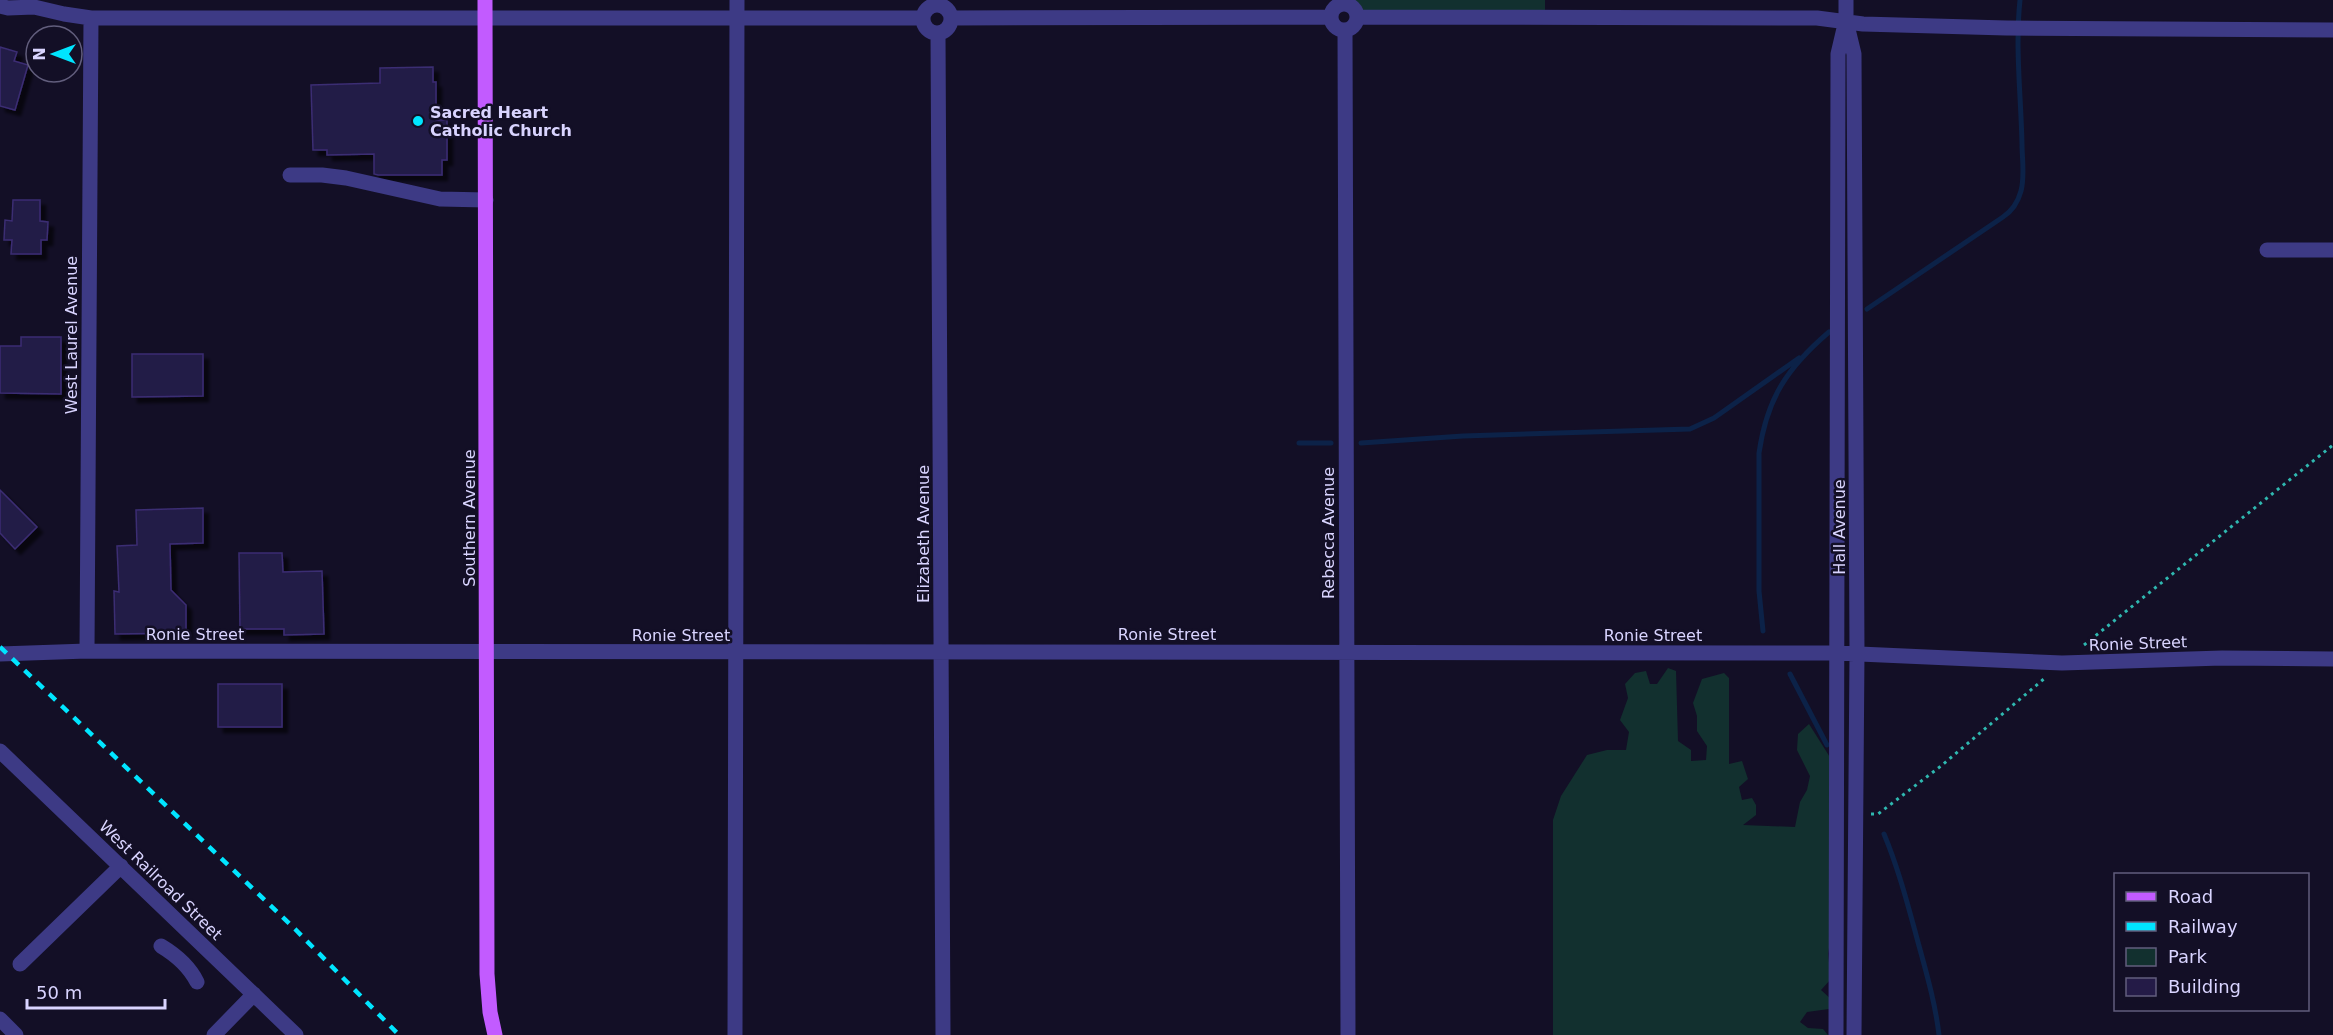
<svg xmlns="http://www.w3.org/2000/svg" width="2333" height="1035" font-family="'DejaVu Sans',sans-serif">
  <defs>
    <filter id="shadow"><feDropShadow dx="5.5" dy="5.5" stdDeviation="1.5" flood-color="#0009"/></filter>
  </defs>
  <rect width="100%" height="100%" fill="#130f26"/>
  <path fill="#12302f" d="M1345 0H1545V16L1356 13 1352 7 1345 4Z
    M1668 668 1676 671 1678 741 1691 750V761L1706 760 1707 746 1697 731V716L1693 703 1702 679 1724 673 1729 678V764L1742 761 1748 779 1739 787 1742 800 1752 798 1756 805V815L1743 825 1795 827 1800 802 1807 790 1810 776 1797 750 1798 734 1809 724 1833 762 1832 930 1828 954 1831 979 1821 990 1832 1000 1829 1009 1807 1012 1800 1022 1808 1028 1823 1029 1828 1035H1553V820L1561 796 1587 755 1607 750H1626L1629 732 1620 720 1628 698 1625 684 1635 673 1646 671 1650 684H1657Z"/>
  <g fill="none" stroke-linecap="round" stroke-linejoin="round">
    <path stroke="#0c2248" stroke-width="5" d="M1867 309 2003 217C2012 211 2018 202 2021 191 2025 176 2022 159 2022 144 2021 96 2015 48 2020 0
      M1299 443H1331
      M1361 443 1463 436 1690 429 1714 418 1799 358
      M1763 631 1759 591V453C1767 398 1787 368 1829 332
      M1790 674 1827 745
      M1884 834C1897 865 1906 898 1915 931 1924 965 1935 1000 1939 1035"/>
  </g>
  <path fill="#241b47" stroke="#3b2d73" stroke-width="1.5" filter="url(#shadow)" d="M0 47 17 52 14 61 28 65 15 110 0 106Z
    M433 67V82H436V120H447V160H442V175H378L374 174V154L327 155V150H313L311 85 380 83V68Z
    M13 200H40V221L48 222 47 240H41V254H11L12 240H4L5 220 12 221Z
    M21 337H61V394L0 393V346H21Z
    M132 354H203V396L132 397Z
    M0 490 37 527 15 549 0 533Z
    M203 508V543L170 544 171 590 186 605V633L115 634 114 591 119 592 117 546 137 545 136 510Z
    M239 553H282L283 572 322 571 324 634 284 635V629H240Z
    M218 684H282V727H218Z"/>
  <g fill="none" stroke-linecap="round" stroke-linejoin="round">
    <path stroke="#2fb8b0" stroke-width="3" stroke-dasharray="3 4.5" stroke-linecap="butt" d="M2084 645 2333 445
      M1871 814H1878L1941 766 2045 678"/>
    <path stroke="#3d3a85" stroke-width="15" d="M1331 17a13 13 0 1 1 26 0a13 13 0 1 1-26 0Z
      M923 19a14 14 0 1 1 28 0a14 14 0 1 1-28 0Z
      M0 6 8 8 34 7 64 14 91 18H923
      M1357 17 1817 18 1863 24 2006 28 2333 30
      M952 18 1331 17
      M1847 25 1854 54 1857 653 1854 1035
      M1345 30 1348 1035
      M938 33 943 1035
      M290 175H322L346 178 440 199 486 200
      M2267 250H2333
      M87 651 91 18
      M0 654 87 651 1837 653 2062 663 2222 658 2333 659
      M0 751 296 1035
      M161 946C176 955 189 966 197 982
      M20 964 121 866
      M0 1019 16 1035
      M214 1035 254 994
      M735 1035 737 0
      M1836 1035 1838 54 1846 20V0"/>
    <path stroke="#c25bff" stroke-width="15" d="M485 0 487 974 490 1012 495 1035"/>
    <path stroke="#00e5ff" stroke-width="4.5" stroke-dasharray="9 8" stroke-linecap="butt" d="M0 647 295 929 399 1035"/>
  </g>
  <circle fill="#00e5ff" stroke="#130f26" stroke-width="2" cx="418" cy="121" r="6"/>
  <g text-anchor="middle" stroke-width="5" stroke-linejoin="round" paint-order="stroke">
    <g font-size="16" font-weight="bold" fill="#d9d4ff" stroke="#130f26" text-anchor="start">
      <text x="430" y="118">Sacred Heart<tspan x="430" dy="18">Catholic Church</tspan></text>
    </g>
    <g font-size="16" fill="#d9d4ff" stroke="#130f26">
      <text transform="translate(71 335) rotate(-90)" y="6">West Laurel Avenue</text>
      <text transform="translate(469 518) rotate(-90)" y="6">Southern Avenue</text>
      <text transform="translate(1839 527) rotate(-90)" y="6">Hall Avenue</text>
      <text transform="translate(1328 533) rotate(-90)" y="6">Rebecca Avenue</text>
      <text transform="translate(923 534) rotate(-90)" y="6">Elizabeth Avenue</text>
      <text x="195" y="640">Ronie Street</text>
      <text x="1167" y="640">Ronie Street</text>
      <text x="681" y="641">Ronie Street</text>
      <text x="1653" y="641">Ronie Street</text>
      <text transform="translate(2138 643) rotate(-2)" y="6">Ronie Street</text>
      <text transform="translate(161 880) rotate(44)" y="6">West Railroad Street</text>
    </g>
  </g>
  <rect x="2114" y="873" width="195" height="138" fill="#130f26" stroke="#625e7d" stroke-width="1.5"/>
  <rect x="2126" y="892" width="30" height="9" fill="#c25bff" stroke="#625e7d" stroke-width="1.5"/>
  <text x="2168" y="903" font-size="18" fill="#d9d4ff">Road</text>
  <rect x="2126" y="922" width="30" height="9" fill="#00e5ff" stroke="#625e7d" stroke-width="1.5"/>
  <text x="2168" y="933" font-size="18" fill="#d9d4ff">Railway</text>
  <rect x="2126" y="948" width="30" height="18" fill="#12302f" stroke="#625e7d" stroke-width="1.5"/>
  <text x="2168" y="963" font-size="18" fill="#d9d4ff">Park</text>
  <rect x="2126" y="978" width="30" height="18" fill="#241b47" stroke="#625e7d" stroke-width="1.5"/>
  <text x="2168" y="993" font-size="18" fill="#d9d4ff">Building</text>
  <g transform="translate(54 54) rotate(270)"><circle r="28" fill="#130f26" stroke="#625e7d" stroke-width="1.5"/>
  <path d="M0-4.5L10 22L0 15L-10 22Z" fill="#00e5ff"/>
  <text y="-9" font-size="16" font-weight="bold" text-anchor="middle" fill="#d9d4ff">N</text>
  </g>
  <path d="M27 999v9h138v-9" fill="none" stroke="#d9d4ff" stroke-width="3"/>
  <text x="36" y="999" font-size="18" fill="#d9d4ff" stroke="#130f26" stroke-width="4.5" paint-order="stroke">50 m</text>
</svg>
